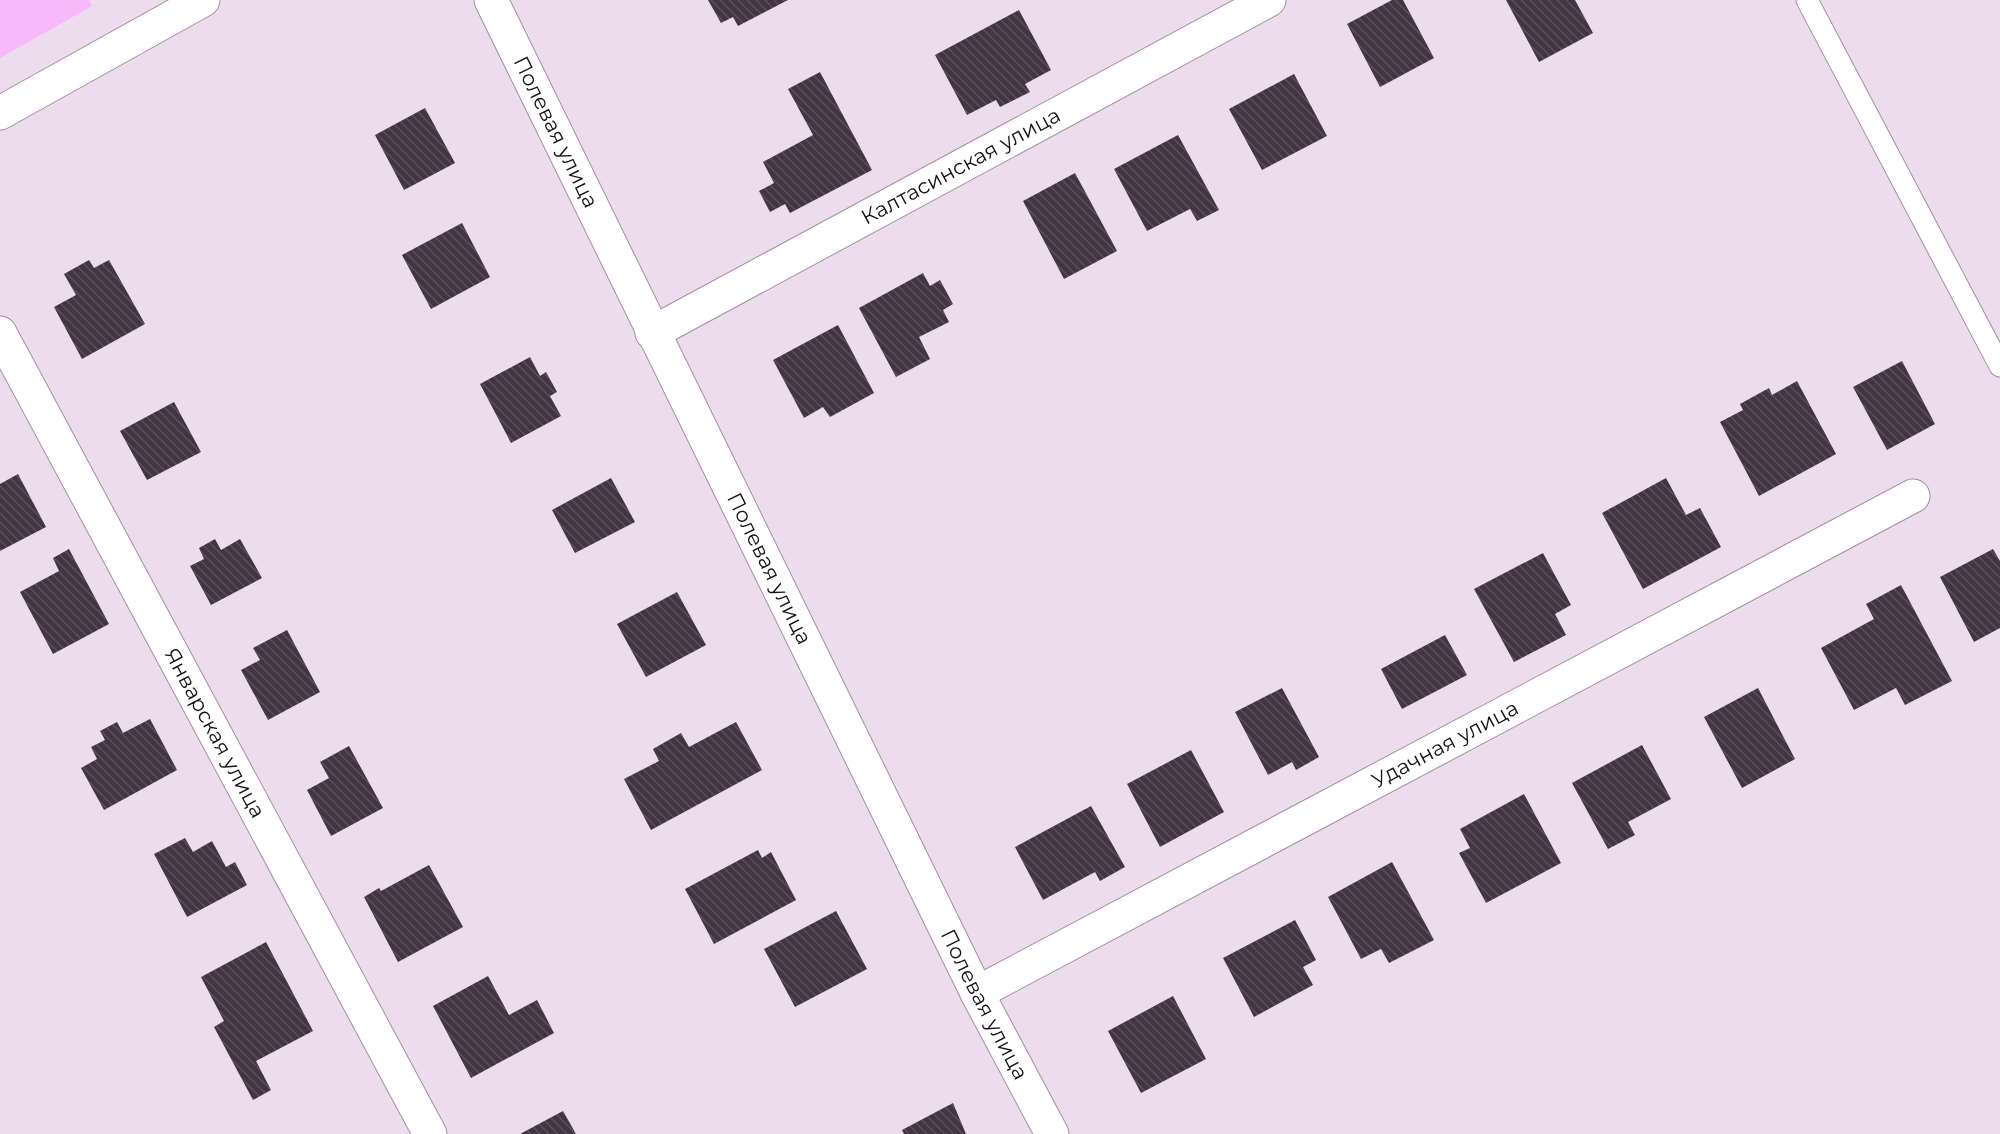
<svg xmlns="http://www.w3.org/2000/svg" width="2000" height="1134" font-family="Montserrat,sans-serif">
  <defs>
    <pattern id="building-back-hatch" width="6" height="6" patternUnits="userSpaceOnUse" patternTransform="scale(1.5)"><rect width="6" height="6" fill="#423542"/><path d="M-1 5l2 2M0 0l6 6M5-1l2 2" fill="none" stroke="#5a4f5a"/></pattern>
  </defs>
  <rect width="100%" height="100%" fill="#eddced"/>
  <path fill="#f7b9fa" d="M0 0H89L92 6 0 58Z"/>
  <path fill="url(#building-back-hatch)" d="M708 0H788L738 26 733 17 721 23Z
    M1392 0H1403L1434 58 1380 87 1347 24Z
    M1506 0H1575L1593 33 1539 62Z
    M1019 10 1051 70 1025 84 1030 92 1000 107 996 100 967 115 935 55Z
    M820 72 872 170 790 213 785 204 770 212 759 191 774 183 763 162 813 135 788 89Z
    M1294 74 1327 136 1262 170 1229 109Z
    M425 108 455 163 404 190 375 135Z
    M1178 135 1219 210 1197 221 1190 209 1147 231 1114 169Z
    M1075 173 1117 251 1064 279 1023 201Z
    M462 223 490 277 431 309 402 255Z
    M89 260 94 268 109 260 145 324 82 359 54 307 76 295 64 274Z
    M923 273 930 286 940 280 953 304 943 310 949 322 919 337 930 359 896 377 859 308Z
    M838 325 874 393 830 417 823 407 804 418 773 360Z
    M530 357 540 376 546 372 557 392 550 396 561 416 511 443 480 384Z
    M1902 361 1935 424 1887 450 1853 387Z
    M1797 381 1836 454 1759 496 1720 422 1743 410 1740 404 1769 388 1772 395Z
    M174 402 201 452 147 480 120 431Z
    M18 474 46 527 0 551V484Z
    M611 478 635 522 575 553 552 510Z
    M1666 478 1686 515 1700 508 1721 547 1643 589 1602 513Z
    M215 539 221 550 240 539 262 578 211 605 190 566 204 559 199 548Z
    M69 549 109 624 53 654 20 592 59 571 53 558Z
    M1993 549 2000 561V628L1974 642 1940 577Z
    M1543 553 1571 605 1555 614 1566 635 1514 662 1474 589Z
    M1901 585 1952 681 1905 705 1896 688 1854 710 1821 648 1874 619 1866 604Z
    M677 592 706 645 646 677 617 624Z
    M287 630 320 692 268 720 241 670 260 660 253 648Z
    M1445 635 1467 675 1402 709 1381 669Z
    M1282 688 1319 757 1296 770 1292 762 1268 775 1235 712Z
    M1758 688 1795 759 1742 788 1704 717Z
    M150 719 177 770 104 810 81 768 97 759 91 747 105 740 100 731 117 722 123 733Z
    M736 722 762 770 651 830 624 779 659 761 653 749 681 733 689 747Z
    M1642 745 1671 799 1628 822 1635 835 1608 849 1572 783Z
    M349 746 383 808 331 836 307 790 329 778 320 762Z
    M1191 750 1224 812 1160 847 1127 784Z
    M1524 794 1561 863 1486 903 1459 853 1470 848 1460 829Z
    M1091 806 1125 867 1100 881 1095 872 1043 900 1015 847Z
    M185 838 193 852 212 841 226 867 235 862 247 885 187 917 154 854Z
    M758 850 762 858 771 852 796 900 714 944 685 889Z
    M1392 862 1434 940 1389 963 1381 949 1361 959 1328 897Z
    M429 865 463 927 398 962 364 897 379 888 381 891Z
    M836 911 867 969 795 1007 764 949Z
    M1295 920 1316 960 1303 967 1313 985 1254 1017 1223 958Z
    M266 942 313 1031 256 1061 271 1090 253 1100 214 1027 224 1021 201 977Z
    M488 976 509 1015 537 1000 554 1033 471 1078 433 1006Z
    M1173 996 1206 1059 1141 1093 1108 1031Z
    M953 1103 966 1134H904L902 1130Z
    M563 1111 576 1134H520Z"/>
  <g fill="none" stroke-linecap="round" stroke-linejoin="round">
    <defs>
      <path id="service" d="M1807 0 2000 366"/>
      <g id="minor">
        <path id="s1" d="M491 0 977 993 1052 1134"/>
        <path id="s2" d="M0 333 430 1134"/>
        <path id="s3" d="M652 333 1269 0"/>
        <path id="s4" d="M977 993 1913 496"/>
      </g>
      <path id="primary" d="M0 113 203 0"/>
    </defs>
    <use href="#service" stroke="#a090a0" stroke-width="23"/>
    <use href="#minor" stroke="#a090a0" stroke-width="35"/>
    <use href="#primary" stroke="#a090a0" stroke-width="35"/>
    <use href="#service" stroke="#fff" stroke-width="21"/>
    <use href="#minor" stroke="#fff" stroke-width="33"/>
    <use href="#primary" stroke="#fff" stroke-width="33"/>
  </g>
  <g text-anchor="middle" stroke-width="6" stroke-linejoin="round" paint-order="stroke">
    <g font-size="21" fill="#161016" stroke="#eddced">
      <text dy="7" stroke="none"><textPath href="#s1" startOffset="147">Полевая улица</textPath></text>
      <text dy="7" stroke="none"><textPath href="#s3" startOffset="351">Калтасинская улица</textPath></text>
      <text dy="7" stroke="none"><textPath href="#s1" startOffset="633">Полевая улица</textPath></text>
      <text dy="7" stroke="none"><textPath href="#s2" startOffset="454">Январская улица</textPath></text>
      <text dy="7" stroke="none"><textPath href="#s4" startOffset="530">Удачная улица</textPath></text>
      <text dy="7" stroke="none"><textPath href="#s1" startOffset="1119">Полевая улица</textPath></text>
    </g>
  </g>
</svg>
